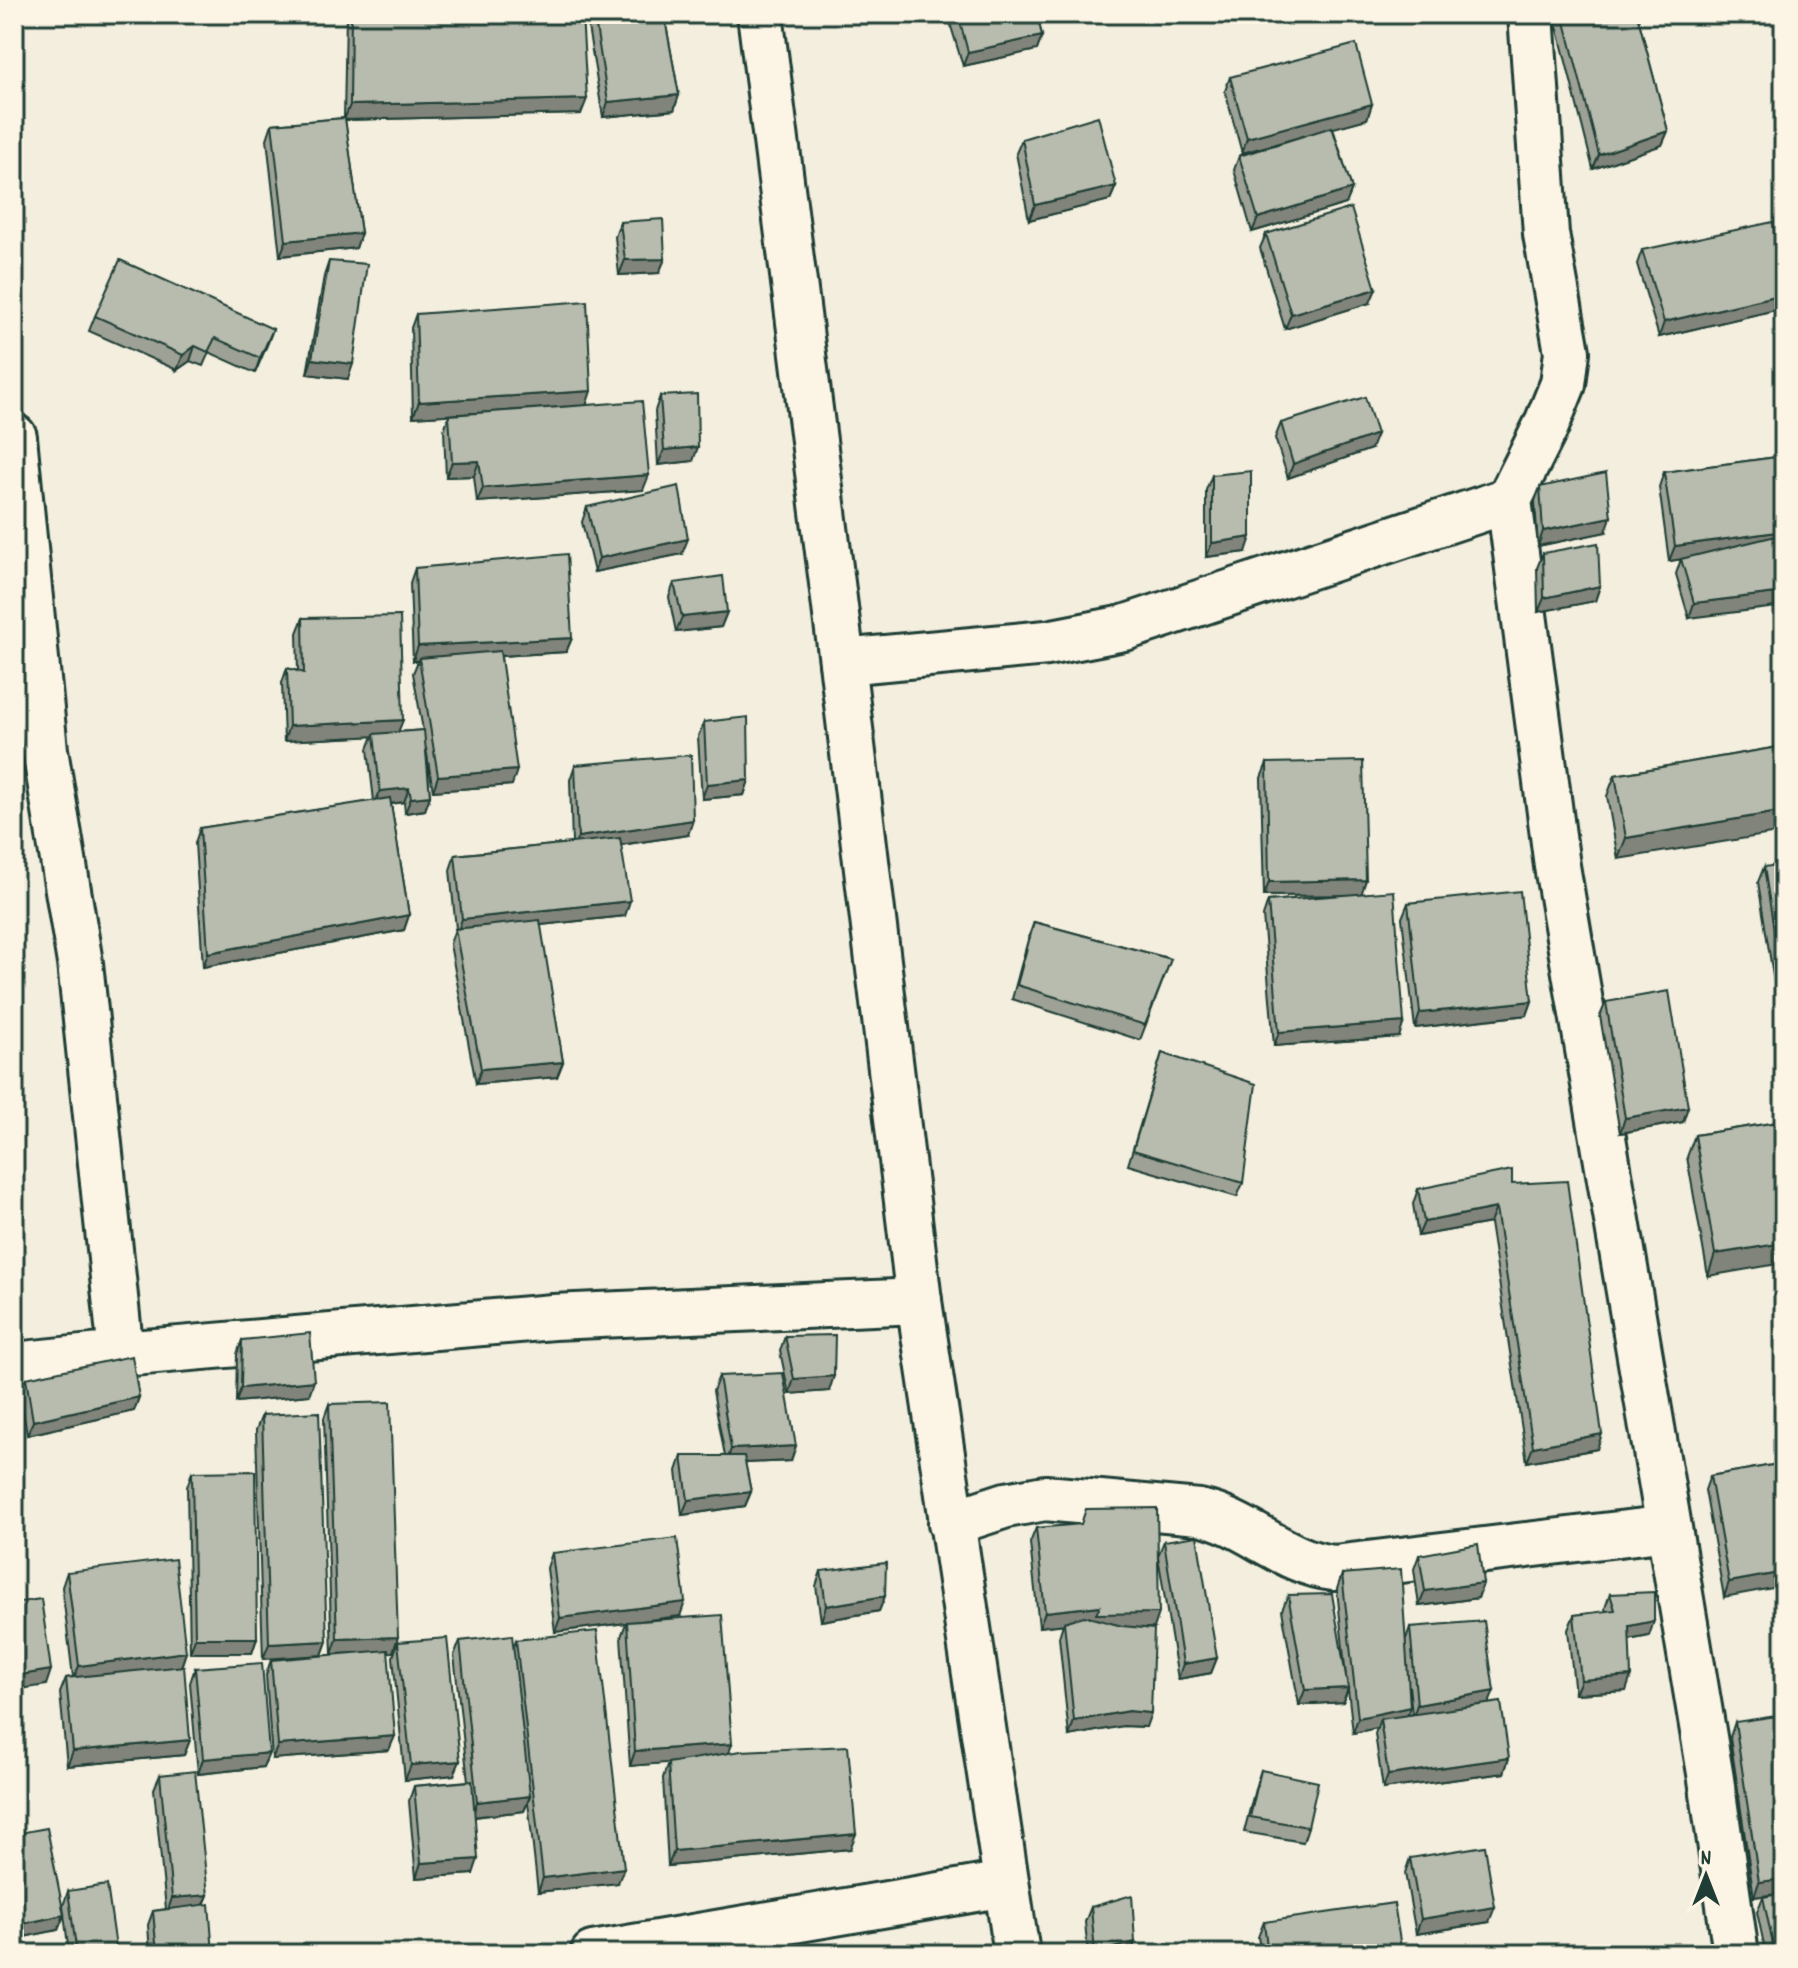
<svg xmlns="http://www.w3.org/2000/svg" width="1798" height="1968" font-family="Dekko,sans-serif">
  <rect width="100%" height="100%" fill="#f3eede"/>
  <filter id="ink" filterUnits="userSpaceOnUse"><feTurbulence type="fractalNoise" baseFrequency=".0125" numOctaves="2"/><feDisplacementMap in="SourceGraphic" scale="16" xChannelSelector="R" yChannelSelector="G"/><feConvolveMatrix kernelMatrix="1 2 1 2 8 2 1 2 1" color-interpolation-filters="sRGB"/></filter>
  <g filter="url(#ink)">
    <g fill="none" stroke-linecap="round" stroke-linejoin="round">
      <defs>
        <path id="street" d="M14 437 45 750 80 963 121 1354
          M842 662 1047 643 1124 628 1509 500 1546 426 1563 384 1567 352 1546 234 1531 14
          M14 1365 121 1354 553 1317 919 1301
          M951 1523 1006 1505 1045 1498 1199 1512C1248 1522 1284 1563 1334 1568L1669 1528 1557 866 1509 500
          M1669 1528 1711 1779 1736 1954
          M593 1954 1005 1884"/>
        <path id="secondary" d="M760 14 842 662 919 1301 1017 1954"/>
      </defs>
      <use href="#street" stroke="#1f3d34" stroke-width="50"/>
      <use href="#secondary" stroke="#1f3d34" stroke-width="50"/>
      <use href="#street" stroke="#fcf5e5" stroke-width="44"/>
      <use href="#secondary" stroke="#fcf5e5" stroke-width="44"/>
    </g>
    <path fill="#9ea296" stroke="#1f3d34" stroke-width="2" fill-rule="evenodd" d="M346 14H582L581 114 345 120 361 233 356 248 280 256 267 139 272 124 344 118Z
      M593 14H664L679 95 674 110 603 117 588 27Z
      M954 14H1037L1042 36 1037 50 963 66 950 23Z
      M1554 14H1637L1668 131 1662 145 1593 169Z
      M1230 77 1372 104 1367 119 1333 128 1352 189 1346 204 1252 232 1234 170 1239 156 1304 136 1242 153 1225 91Z
      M1022 139 1116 186 1110 200 1029 220 1016 153Z
      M620 222 659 273 619 275 615 237Z
      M1781 223H1784V297L1780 309 1659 337 1637 264 1642 250 1780 264 1776 238Z
      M1266 234 1370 303 1285 329 1260 248Z
      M329 261 348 379 307 374 324 276Z
      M416 314 586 405 643 490 477 502 474 476 446 477 444 430 449 415 460 414 413 417 411 328Z
      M95 316 273 329 255 373 209 352 203 366 190 361 177 370 89 331Z
      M660 396 693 461 658 465 655 411Z
      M1281 423 1371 449 1288 478 1275 438Z
      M1784 456 1689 618 1676 574 1681 559H1683L1669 561 1659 487 1664 472Z
      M1212 475 1246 552 1206 557V490Z
      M1540 487 1606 532 1538 546 1535 501Z
      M587 507 682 554 594 572 582 522Z
      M1543 553 1600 586 1595 601 1538 612 1537 568Z
      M415 568 572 638 566 652 501 656 512 785 433 791 426 748 430 796 425 810 405 813 404 802 391 804 409 915 404 930 203 967 195 843 200 828 374 801 368 749 373 736 284 741 282 683 287 668 298 671 297 633 303 618 398 732 423 730 413 673 418 661H413L410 583Z
      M674 583 727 612 721 627 676 632 669 597Z
      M704 722 749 780 744 795 702 799 698 737Z
      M1784 746 1618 859 1607 796 1615 775Z
      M1267 763 1361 894 1399 1037 1274 1046 1263 916 1268 901 1350 895 1264 896 1261 778Z
      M575 765 688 835 621 845 625 916 540 925 563 1062 557 1077 476 1084 450 944 455 929H456L450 870 455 855 572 843 570 780Z
      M1764 867 1784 980 1774 982 1758 882Z
      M1408 903 1532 1001 1527 1015 1415 1028 1402 918Z
      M1034 922 1171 959 1140 1040 1012 999 1029 936Z
      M1606 1002 1683 1122 1620 1133 1600 1016Z
      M1162 1053 1243 1183 1237 1197 1128 1165Z
      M1784 1121 1708 1276 1687 1157 1695 1135Z
      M1512 1184 1597 1449 1527 1462 1490 1223 1418 1236 1413 1204 1418 1189Z
      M785 1336 829 1391 789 1394 780 1351Z
      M242 1340 309 1395 236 1402 237 1354Z
      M719 1376 791 1461 745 1463 751 1492 745 1506 682 1515 677 1471 682 1456H725L713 1391Z
      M26 1378 139 1397 134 1411 27 1435 20 1393Z
      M329 1404 393 1652H388L389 1750 272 1759 266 1675 271 1660 359 1653 332 1654 324 1418Z
      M262 1415 327 1641 322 1655 263 1659 256 1430Z
      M1784 1463 1724 1597 1705 1490 1710 1476Z
      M192 1472 257 1638 252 1653H190L187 1487Z
      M1036 1528 1154 1628H1141L1146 1727 1123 1726 1069 1736 1059 1637 1063 1624 1039 1627 1030 1543Z
      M1164 1541 1217 1658 1211 1673 1178 1679 1158 1556Z
      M552 1553 680 1616 647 1620 729 1753 850 1849 668 1866 663 1778 668 1763 673 1762 630 1766 621 1637 626 1623 555 1632 547 1568Z
      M1419 1555 1483 1583 1478 1598 1419 1606 1414 1569Z
      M821 1571 885 1596 879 1611 821 1621 816 1586Z
      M67 1572 186 1652 181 1667 190 1740 184 1755 67 1766 60 1693 66 1678 73 1677 62 1587Z
      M1342 1574 1406 1639 1410 1627 1489 1704 1509 1758 1504 1773 1383 1789 1375 1734 1377 1728 1353 1733 1348 1689 1343 1702 1299 1705 1282 1610 1288 1595 1346 1677 1337 1589ZM1409 1685 1412 1714 1408 1715Z
      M1610 1594 1649 1636 1629 1640 1626 1691 1575 1694 1568 1630 1574 1615 1606 1612 1605 1608Z
      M516 1640 618 1883 538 1892 528 1802 524 1811 475 1817 473 1874 416 1878 409 1801 414 1786 468 1781 454 1655 460 1641 513 1648Z
      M398 1642 454 1775 405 1780 393 1657Z
      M195 1668 269 1753 263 1767 198 1774 190 1683Z
      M1735 1722 1784 1893 1754 1897 1730 1737Z
      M1261 1770 1308 1827 1303 1842 1244 1832 1256 1785Z
      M160 1775 208 1895 204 1905 213 1954H150L148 1925 153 1911 166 1909 154 1789Z
      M14 1834 64 1915 58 1930 14 1939Z
      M1410 1858 1489 1922 1416 1934 1405 1873Z
      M68 1891 117 1954H69L63 1906Z
      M1763 1897 1784 1954H1766L1757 1912Z
      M1091 1907 1131 1954H1088L1085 1922Z
      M1264 1922 1402 1954H1261L1258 1937Z"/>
    <path fill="#81847a" stroke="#1f3d34" stroke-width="2" d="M1042 36 1037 50 963 66 968 52Z
      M679 95 674 110 603 117 608 102Z
      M587 99 581 114 344 120 350 105Z
      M1372 104 1367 119 1242 153 1247 138Z
      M1668 131 1662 145 1593 169 1599 155Z
      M1116 186 1110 200 1029 220 1035 205Z
      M1352 189 1346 204 1252 232 1258 218Z
      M361 233 356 248 280 256 286 241Z
      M665 259 659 273 619 275 625 260Z
      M1376 289 1370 303 1285 329 1291 314Z
      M1784 294 1780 309 1659 337 1664 322Z
      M273 329 268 343 255 373 260 358Z
      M195 346 190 361 177 370 183 355Z
      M312 359 353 364 348 379 307 374Z
      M591 391 586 406 413 417 419 402Z
      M1377 434 1371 449 1288 478 1293 464Z
      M698 447 693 461 658 465 664 450Z
      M479 461 474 476 446 477 452 462Z
      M649 475 643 490 477 502 483 488Z
      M1611 517 1606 532 1538 546 1543 531Z
      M1784 531V545L1669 561 1675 546Z
      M1251 537 1246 552 1206 557 1212 543Z
      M688 539 682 554 594 572 599 558Z
      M1600 586 1595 601 1538 612 1544 598Z
      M1784 592V606L1689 618 1694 603Z
      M727 612 721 627 676 632 682 617Z
      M572 638 566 652 419 661V658L418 661H413L418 646Z
      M403 720 397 735 284 741 289 726Z
      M517 770 512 785 433 791 438 776Z
      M749 780 744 795 702 799 707 784Z
      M409 788 404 802 374 806 380 791Z
      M430 796 425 810 405 813 411 798Z
      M1784 811V832L1618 859 1626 838Z
      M693 820 688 835 572 852 578 837Z
      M1366 880 1361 895 1264 896 1269 882Z
      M630 901 625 916 457 934 462 919Z
      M409 915 404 930 203 967 208 953Z
      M1784 966V980L1774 982 1780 967Z
      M1532 1001 1527 1015 1415 1028 1420 1013Z
      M1404 1022 1399 1037 1274 1046 1279 1032Z
      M563 1062 557 1077 476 1084 481 1069Z
      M1688 1107 1683 1122 1620 1133 1625 1118Z
      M1496 1208 1490 1223 1418 1236 1424 1222Z
      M1784 1243V1263L1708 1276 1715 1254Z
      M834 1376 829 1391 789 1394 794 1379Z
      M314 1381 309 1395 236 1402 241 1388Z
      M139 1397 134 1411 27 1435 33 1421Z
      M1602 1434 1597 1449 1527 1462 1533 1447Z
      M796 1446 791 1461 726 1464 731 1449Z
      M751 1492 745 1506 682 1515 688 1500Z
      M1784 1572V1586L1724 1597 1729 1582Z
      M1483 1583 1478 1598 1419 1606 1425 1591Z
      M885 1596 879 1611 821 1621 826 1606Z
      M685 1602 680 1616 555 1632 560 1618Z
      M1100 1606 1159 1613 1154 1628 1091 1629 1094 1621 1039 1627 1045 1612Z
      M1654 1621 1649 1636 1623 1641 1629 1626Z
      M398 1637 393 1652 332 1654 337 1639Z
      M195 1638H257L252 1653H190Z
      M327 1641 322 1655 263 1659 269 1644Z
      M186 1652 181 1667 73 1680 79 1666Z
      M1217 1658 1211 1673 1178 1679 1183 1664Z
      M51 1670 46 1685 14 1690V1676Z
      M1631 1676 1626 1691 1575 1694 1581 1680Z
      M1348 1688 1343 1702 1299 1705 1305 1690Z
      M1494 1691 1488 1706 1412 1719 1417 1705Z
      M1410 1707 1405 1722 1380 1719 1377 1728 1353 1733 1358 1718Z
      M1128 1711 1151 1713 1146 1727 1123 1726 1069 1736 1074 1721Z
      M395 1736 389 1750 272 1759 278 1745Z
      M190 1740 184 1755 67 1766 73 1751Z
      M732 1744 727 1758 630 1766 635 1751Z
      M269 1753 263 1767 198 1774 203 1759Z
      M1509 1758 1504 1773 1383 1789 1388 1775Z
      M460 1761 454 1775 405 1780 411 1765Z
      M530 1796 524 1811 472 1817 477 1802Z
      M856 1834 850 1849 668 1866 674 1851Z
      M478 1859 473 1874 416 1878 421 1863Z
      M624 1868 618 1883 538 1892 543 1878Z
      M1784 1879V1893L1754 1897 1759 1882Z
      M208 1895 202 1909 167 1913 172 1898Z
      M1495 1907 1489 1922 1416 1934 1421 1919Z
      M64 1915 58 1930 14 1939V1932L17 1925Z
      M1135 1942 1131 1954H1095V1953Z"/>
    <path fill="#b8bcae" stroke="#1f3d34" stroke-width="2" d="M351 14H582L587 99 350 105Z
      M594 14H664L679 95 608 102Z
      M958 14H1037L1042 36 968 52Z
      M1563 14H1637L1668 131 1599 155Z
      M1356 44 1372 104 1247 138 1230 77Z
      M1098 116 1116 186 1035 205 1022 139Z
      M345 118 361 233 286 241 272 124Z
      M1332 127 1352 189 1258 218 1239 156Z
      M1351 208 1376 289 1291 314 1266 234Z
      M663 219 665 259 625 260 620 222Z
      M1773 222 1784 294 1664 322 1642 250Z
      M1781 223H1784V241Z
      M120 260 273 329 260 358 215 338 208 352 195 346 183 355 95 316Z
      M329 261 367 264 353 364 312 359Z
      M587 301 591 391 419 402 416 314Z
      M697 394 698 447 664 450 660 396Z
      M1365 397 1377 434 1293 464 1281 423Z
      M642 401 649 475 483 488 479 461 452 462 449 415Z
      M1784 456V531L1675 546 1664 472Z
      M1251 471V537L1212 543V475Z
      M1606 473 1611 517 1543 531 1540 487Z
      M679 486 688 539 599 558 587 507Z
      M1784 534V592L1694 603 1681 559Z
      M1598 543 1600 586 1544 598 1543 553Z
      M567 554 572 638 418 646 415 568Z
      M723 576 727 612 682 617 674 583Z
      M400 616 403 720 289 726 287 668 304 673 303 618Z
      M500 651 517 770 438 776 419 658Z
      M748 717 749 780 707 784 704 722Z
      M424 730 430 796 411 798 409 788 380 791 374 734Z
      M1784 746V811L1626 838 1615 775Z
      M691 755 693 820 578 837 575 765Z
      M1363 761 1366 880 1269 882 1267 763Z
      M390 798 409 915 208 953 200 828Z
      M620 838 630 901 462 919 455 855Z
      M1784 864V966L1780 967 1764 867Z
      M1394 891 1404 1022 1279 1032 1268 901Z
      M1520 891 1532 1001 1420 1013 1408 903Z
      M14 915 17 936H14Z
      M540 920 563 1062 481 1069 455 929Z
      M1034 922 1171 959 1145 1025 1017 985Z
      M1669 991 1688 1107 1625 1118 1606 1002Z
      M1162 1053 1256 1084 1243 1183 1133 1150Z
      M1784 1121V1243L1715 1254 1695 1135Z
      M1512 1170V1184L1567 1181 1602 1434 1533 1447 1496 1208 1424 1222 1418 1189Z
      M310 1333 314 1381 241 1388 242 1340Z
      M835 1335 834 1376 794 1379 785 1336Z
      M132 1356 139 1397 33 1421 26 1378Z
      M783 1373 796 1446 731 1449 719 1376Z
      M390 1402 398 1637 337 1639 329 1404Z
      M319 1412 327 1641 269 1644 262 1415Z
      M682 1456H744L751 1492 688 1500Z
      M1784 1463V1572L1729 1582 1710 1476Z
      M255 1471 257 1638H195L192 1472Z
      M1157 1508 1159 1613 1096 1614 1100 1606 1045 1612 1036 1528 1081 1524 1086 1509Z
      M1197 1536 1217 1658 1183 1664 1164 1541Z
      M677 1538 685 1602 560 1618 552 1553Z
      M1478 1544 1483 1583 1425 1591 1419 1555Z
      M175 1559 186 1652 79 1666 67 1572Z
      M886 1563 885 1596 826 1606 821 1571Z
      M1401 1569 1410 1707 1358 1718 1342 1574Z
      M1654 1592V1621L1629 1626 1631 1676 1581 1680 1574 1615 1615 1610 1610 1594Z
      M1332 1594 1348 1688 1305 1690 1288 1595Z
      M41 1599 51 1670 14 1676V1603Z
      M722 1615 732 1744 635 1751 627 1622Z
      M1084 1616 1122 1626 1154 1629 1151 1713 1128 1711 1074 1721 1064 1622Z
      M1484 1621 1494 1691 1417 1705 1410 1627Z
      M597 1631 624 1868 543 1878 516 1640Z
      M512 1635 530 1796 477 1802 460 1641Z
      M447 1638 460 1761 411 1765 398 1642Z
      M388 1650 395 1736 278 1745 271 1660Z
      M262 1663 269 1753 203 1759 195 1668Z
      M184 1666 190 1740 73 1751 66 1678Z
      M1501 1702 1509 1758 1388 1775 1380 1719Z
      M1784 1715V1879L1759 1882 1735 1722Z
      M848 1746 856 1834 674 1851 668 1763 741 1751Z
      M1261 1770 1318 1782 1308 1827 1250 1817Z
      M195 1771 208 1895 172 1898 160 1775Z
      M472 1781 478 1859 421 1863 414 1786Z
      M47 1828 64 1915 17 1925 14 1911V1834Z
      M1485 1846 1495 1907 1421 1919 1410 1858Z
      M107 1885 117 1954H77L68 1891Z
      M1784 1893V1954H1775L1763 1897Z
      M1132 1895 1135 1942 1095 1953 1091 1907Z
      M1394 1903 1402 1954H1268L1264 1922Z
      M209 1904 213 1953 157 1954 153 1911Z
      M760 1943 761 1954H669Z"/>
  </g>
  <rect width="1798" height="1968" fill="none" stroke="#fcf5e5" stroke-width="48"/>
  <rect x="24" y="24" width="1750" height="1920" fill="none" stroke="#1f3d34" stroke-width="3" filter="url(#ink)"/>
  <g transform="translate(1706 1876)" stroke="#fcf5e5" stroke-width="6" paint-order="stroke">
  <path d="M0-6L14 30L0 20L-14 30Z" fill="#1f3d34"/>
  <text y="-12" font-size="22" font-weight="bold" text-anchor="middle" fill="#1f3d34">N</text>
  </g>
</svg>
